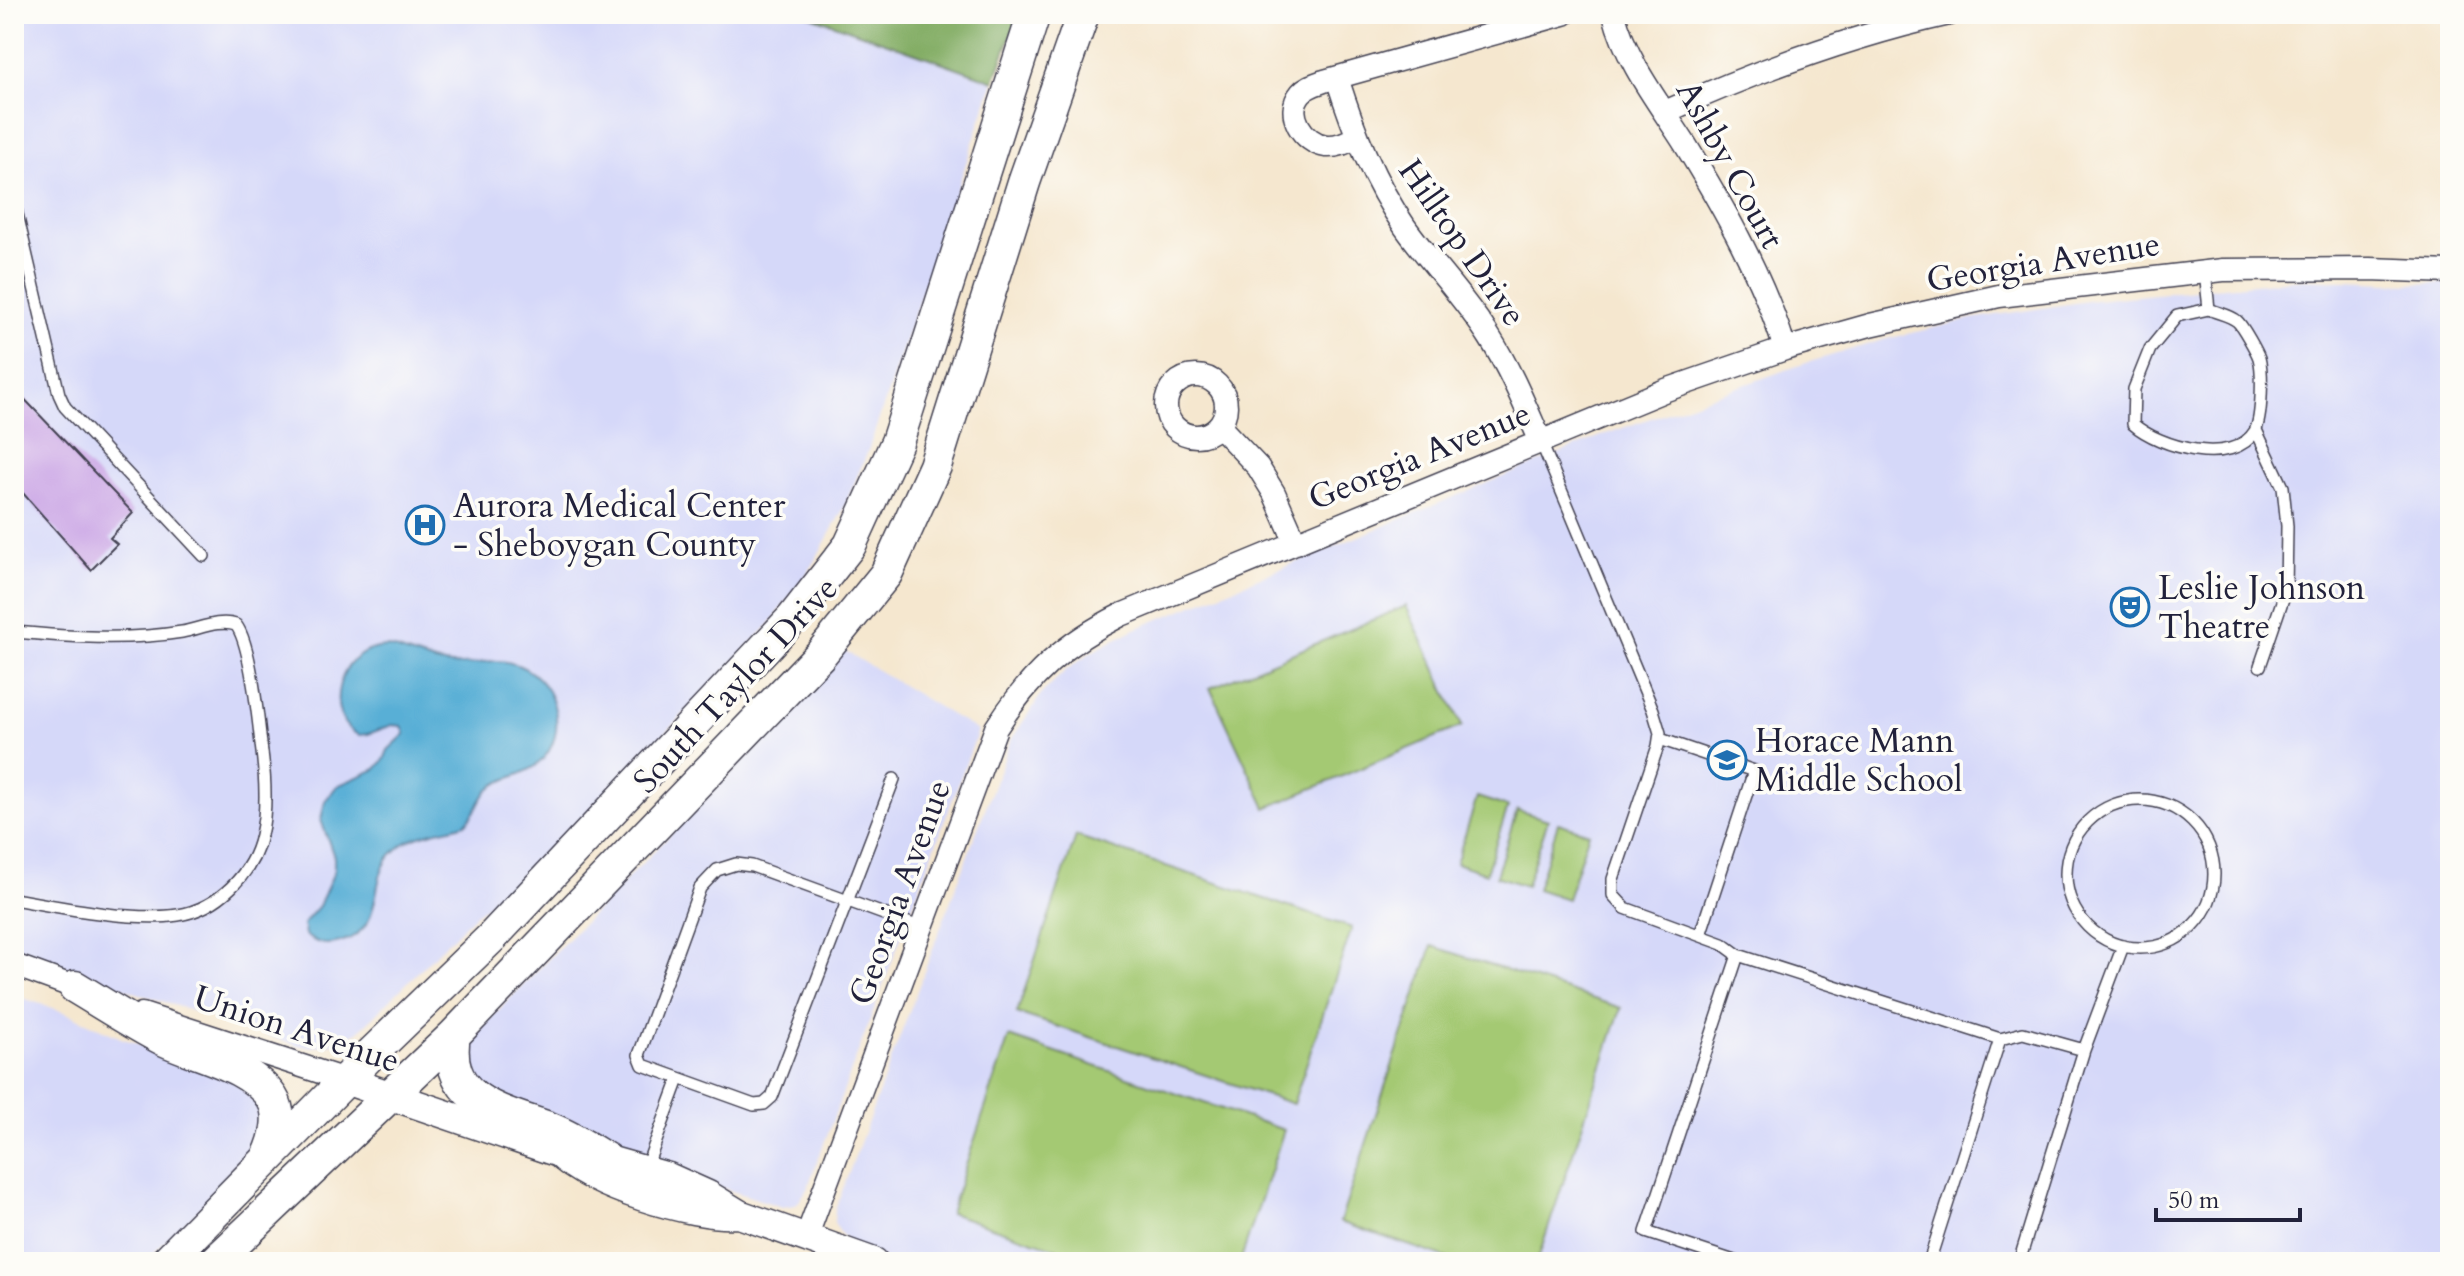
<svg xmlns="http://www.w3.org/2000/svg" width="2464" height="1276" font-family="Cardo,serif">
  <rect width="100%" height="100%" fill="#fdfcf7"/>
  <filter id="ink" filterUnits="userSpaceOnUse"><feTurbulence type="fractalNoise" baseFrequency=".0125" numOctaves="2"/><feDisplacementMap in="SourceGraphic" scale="16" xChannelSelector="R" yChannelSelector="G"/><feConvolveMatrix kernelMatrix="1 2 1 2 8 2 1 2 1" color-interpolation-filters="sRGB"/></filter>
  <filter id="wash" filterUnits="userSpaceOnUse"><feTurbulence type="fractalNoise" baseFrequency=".006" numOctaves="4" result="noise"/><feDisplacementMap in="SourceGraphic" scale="32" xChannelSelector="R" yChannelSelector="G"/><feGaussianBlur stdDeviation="1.8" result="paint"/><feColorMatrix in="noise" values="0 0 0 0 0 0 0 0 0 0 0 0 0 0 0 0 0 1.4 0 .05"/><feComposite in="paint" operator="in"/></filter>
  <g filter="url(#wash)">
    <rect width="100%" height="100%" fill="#f5e7cf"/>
    <path fill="#d5d8f9" d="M14 14H806L994 81 868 451 844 508 809 571 770 624 536 868 476 914 358 1032 333 1044 313 1047 296 1045 82 975 14 945Z
      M2303 279 2407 284 2450 283V1262H891L858 1250 841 1234 834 1222 835 1210 1011 740 1043 692 1065 671 1090 653 1133 630 1606 434 1803 364 1883 340 1970 319 2088 301Z
      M842 649 978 731 807 1189 800 1200 795 1205 782 1207 710 1184 506 1106 470 1079 468 1041 776 727Z
      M14 995 64 1012 121 1038 226 1074 266 1111 254 1157 144 1262H14Z"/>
    <path fill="#a4c973" stroke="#637657" stroke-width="2" d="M1406 606 1462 726 1266 808 1210 688Z
      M1477 797 1508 807 1486 873 1456 863Z
      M1517 810 1548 820 1526 886 1496 876Z
      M1558 823 1589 833 1567 899 1537 889Z
      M1076 836 1352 928 1293 1104 1017 1013Z
      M1432 946 1621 1008 1537 1262H1458L1340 1222Z
      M1009 1037 1284 1130 1240 1262H1096L950 1213Z"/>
    <path fill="#83ad65" stroke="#526850" stroke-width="2" d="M806 14H1019L994 81Z"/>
    <path fill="#59afd6" stroke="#3e6888" stroke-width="2" d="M387 647C409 652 428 663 451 665 472 667 491 657 511 663 555 674 573 733 538 764 524 776 503 777 489 789 479 799 476 814 465 824 437 833 413 831 391 855 367 883 387 929 340 942 326 946 316 944 305 935L303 924 319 906 334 872V857L321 820 325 801 337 786 376 769 384 760 388 750 405 734 402 726 392 725 368 734 359 735C323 721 333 648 387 647Z"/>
    <g id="blocks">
      <path fill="#c69ee4" d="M14 388 133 513 110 538 117 544 91 570 14 483Z"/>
    </g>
  </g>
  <g filter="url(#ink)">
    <use href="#blocks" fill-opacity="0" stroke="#424051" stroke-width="2"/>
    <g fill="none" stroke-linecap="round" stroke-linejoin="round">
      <defs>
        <path id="service" d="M14 201 59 394 65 407 204 556
          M2205 272 2209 309C2217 313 2230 315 2237 321 2242 325 2257 352 2259 358 2263 372 2262 418 2255 431 2233 468 2159 447 2133 424L2134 389 2150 349 2177 316 2209 309
          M2256 430 2283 487 2287 526 2286 590 2260 666
          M1541 442 1653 710 1660 733 1658 746 1613 879V895L1625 908 1723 944 1738 955 2000 1039 1929 1262
          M14 632C70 637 126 641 182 632 199 629 219 619 236 625 251 644 258 718 261 744 265 773 268 807 261 835 253 874 217 909 178 915 134 922 59 907 14 899
          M1660 739 1754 771 1700 935
          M894 779 772 1097 764 1104 754 1105 643 1065 639 1055 700 888 717 870 736 864 752 866C808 886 865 907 922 928
          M2066 874a74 74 0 1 1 148 0a74 74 0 1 1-148 0Z
          M2000 1039 2023 1033 2084 1050
          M646 1168 679 1079
          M1737 1262 1646 1232 1738 955
          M2019 1262 2084 1050 2123 946"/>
        <path id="minor" d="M1614 14C1626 62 1659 103 1685 144 1724 208 1763 277 1785 349
          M1337 78C1354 131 1373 181 1405 227 1432 265 1465 298 1490 338 1511 371 1525 406 1541 442
          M1665 112C1756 71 1851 36 1949 14
          M1357 137C1347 142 1338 147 1326 146 1303 143 1284 113 1301 93 1307 86 1316 84 1324 81L1564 14
          M1166 406a30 30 0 1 1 60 0a30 30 0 1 1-60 0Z
          M1219 426 1258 467 1274 493 1296 543
          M14 965 88 992
          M142 1014 345 1080
          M806 1238 996 728C1030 675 1065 643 1121 615L1666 390 1785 349 1870 325 1999 296 2223 270 2370 269 2450 272"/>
        <path id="tertiary" d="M345 1080 559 1153 587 1154 668 1177 708 1195 739 1214 874 1262
          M559 1153C589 1185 693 1217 736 1214"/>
        <path id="secondary" d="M75 987C105 1005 134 1024 165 1040 199 1056 250 1065 272 1098 283 1115 276 1140 268 1157
          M454 1035C443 1102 502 1111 551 1129 571 1137 588 1148 606 1159
          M166 1262 370 1055 491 938 792 619 850 545 897 442 1034 14
          M215 1262 454 1035 820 655 886 574 935 466 1024 182 1083 14"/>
      </defs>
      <use href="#service" stroke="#424051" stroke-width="14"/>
      <use href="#minor" stroke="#424051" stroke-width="25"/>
      <use href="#tertiary" stroke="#424051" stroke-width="31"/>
      <use href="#secondary" stroke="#424051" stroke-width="35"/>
      <use href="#service" stroke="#fff" stroke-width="11"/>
      <use href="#minor" stroke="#fff" stroke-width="22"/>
      <use href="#tertiary" stroke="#fff" stroke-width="28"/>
      <use href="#secondary" stroke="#fff" stroke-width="32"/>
    </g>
  </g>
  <defs>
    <symbol id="hospital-ring" viewBox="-11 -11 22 22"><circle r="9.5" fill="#fdfcf7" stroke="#1f6fb2" stroke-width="1.5"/><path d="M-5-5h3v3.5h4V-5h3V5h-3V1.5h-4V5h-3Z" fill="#1f6fb2"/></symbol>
    <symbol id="theatre-ring" viewBox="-11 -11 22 22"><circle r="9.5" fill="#fdfcf7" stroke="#1f6fb2" stroke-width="1.5"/><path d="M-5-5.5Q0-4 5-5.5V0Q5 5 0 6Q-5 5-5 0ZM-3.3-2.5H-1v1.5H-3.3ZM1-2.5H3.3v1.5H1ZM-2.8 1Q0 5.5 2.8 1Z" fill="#1f6fb2"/></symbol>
    <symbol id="school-ring" viewBox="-11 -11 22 22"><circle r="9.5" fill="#fdfcf7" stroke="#1f6fb2" stroke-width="1.5"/><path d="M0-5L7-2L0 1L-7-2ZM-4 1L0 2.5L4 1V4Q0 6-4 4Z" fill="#1f6fb2"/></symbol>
  </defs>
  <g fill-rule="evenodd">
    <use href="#hospital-ring" x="403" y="503" width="44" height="44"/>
    <use href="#theatre-ring" x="2108" y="585" width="44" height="44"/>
    <use href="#school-ring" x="1705" y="738" width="44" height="44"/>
  </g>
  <g text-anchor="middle" stroke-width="7" stroke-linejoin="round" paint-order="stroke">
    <g font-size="34" fill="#22223b" stroke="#fdfcf7">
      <text transform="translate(1731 164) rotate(61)" y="12">Ashby Court</text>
      <text transform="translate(1463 242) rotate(55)" y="12">Hilltop Drive</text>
      <text transform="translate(2043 261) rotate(-9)" y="12">Georgia Avenue</text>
      <text transform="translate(1419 455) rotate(-22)" y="12">Georgia Avenue</text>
      <text transform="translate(735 684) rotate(-47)" y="12">South Taylor Drive</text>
      <text transform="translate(899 892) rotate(-70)" y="12">Georgia Avenue</text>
      <text transform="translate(297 1028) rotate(18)" y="12">Union Avenue</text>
    </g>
    <g font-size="34" fill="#22223b" stroke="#fdfcf7" text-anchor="start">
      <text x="453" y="517">Aurora Medical Center<tspan x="453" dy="39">- Sheboygan County</tspan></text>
      <text x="2158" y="599">Leslie Johnson<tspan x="2158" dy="39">Theatre</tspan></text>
      <text x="1755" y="752">Horace Mann<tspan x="1755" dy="39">Middle School</tspan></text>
    </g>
  </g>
  <rect width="2464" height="1276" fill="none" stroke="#fdfcf7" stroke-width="48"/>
  <path d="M2156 1208v12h144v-12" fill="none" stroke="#22223b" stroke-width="4"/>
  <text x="2168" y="1208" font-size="24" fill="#22223b" stroke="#fdfcf7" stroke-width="6" paint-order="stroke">50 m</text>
</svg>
